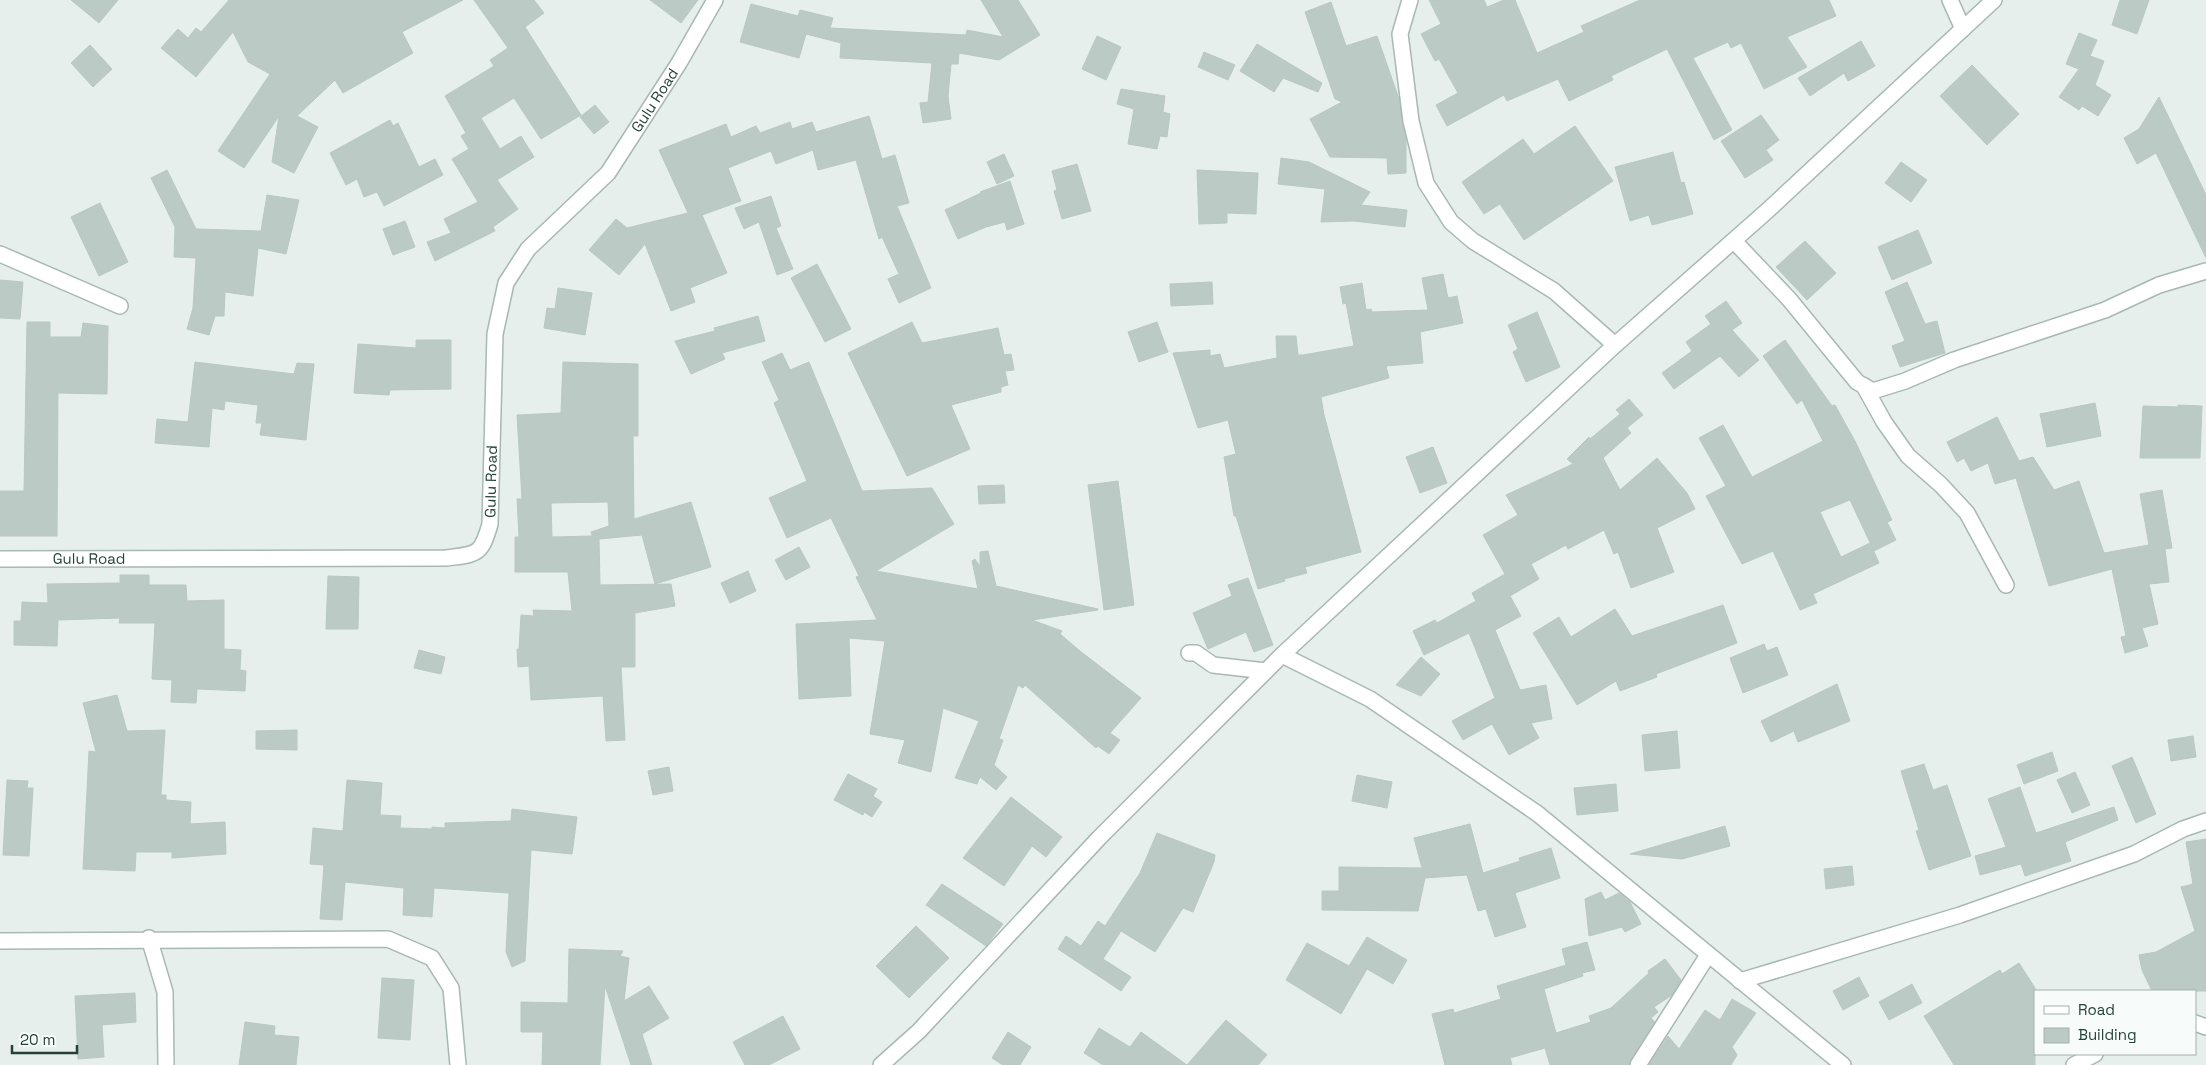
<svg xmlns="http://www.w3.org/2000/svg" width="2206" height="1065" font-family="'Space Grotesk',sans-serif">
  <rect width="100%" height="100%" fill="#e6efeb"/>
  <path fill="#bbcac4" stroke="#b8c9c2" fill-rule="evenodd" d="M71 0H118L99 23Z
    M229 0H463L402 32 413 53 343 93 335 80 297 116 318 127 294 173 272 162 279 116 244 168 218 151 270 74 248 62 233 32 196 77 161 48 178 29 188 38 196 28 201 32Z
    M474 0H534L544 13 525 27 581 115 541 139 514 98 481 118 500 149 521 136 534 157 497 180 518 209 493 227 495 231 435 261 427 242 451 233 444 219 478 202 452 159 469 149 461 136 466 133 445 96 494 66 490 60 508 48Z
    M650 0H698L681 23Z
    M981 0H1018L1040 35 999 60 959 53 958 64H951L948 96 951 119 923 123 920 103 928 102 932 63 840 58 841 43 806 34 799 58 740 42 751 4 798 16 800 10 833 18 830 28 966 35 967 30 1003 37Z
    M1429 0H1484L1487 7 1504 0H1515L1537 53 1584 32 1581 26 1640 0H1829L1836 16 1787 37 1807 67 1764 89 1741 43 1731 48 1728 42 1693 58 1732 130 1714 140 1667 49 1611 76 1613 80 1569 101 1558 79 1507 101 1504 95 1447 126 1436 105 1458 93 1439 59 1435 61 1421 34 1441 24Z
    M2120 0H2149L2137 34 2112 25Z
    M1331 2 1346 46 1377 36 1399 99 1406 140V173L1388 174 1387 158 1330 157 1310 119 1342 102 1335 99 1305 12Z
    M2079 33 2097 40 2090 56 2104 61 2095 85 2111 95 2098 116 2082 106 2079 110 2059 97 2079 69 2066 64Z
    M1097 36 1121 47 1106 80 1082 69Z
    M1861 41 1875 66 1848 81 1844 73 1810 96 1798 78Z
    M1257 44 1322 83 1318 92 1283 78 1274 92 1240 71Z
    M90 45 112 69 93 87 71 63Z
    M1204 52 1235 65 1228 80 1198 67Z
    M1972 65 2019 114 1987 145 1940 96Z
    M1121 89 1165 96 1163 112 1170 114 1167 137 1160 136 1157 149 1128 144 1134 109 1117 104Z
    M2159 97 2206 195V258L2156 153 2137 164 2124 138 2139 129Z
    M595 105 609 122 594 134 580 117Z
    M1761 115 1779 140 1766 150 1773 160 1745 178 1721 141Z
    M869 116 882 159 895 155 909 203 897 206 931 288 899 303 888 279 899 274 882 237 879 239 856 160 818 170 813 150 776 164 771 151 728 168 741 201 702 215 727 273 690 288 695 302 671 311 645 244 619 275 589 250 616 219 627 228 688 213 659 150 726 124 731 137 756 126 760 133 790 122 792 129 812 122 816 132Z
    M390 120 393 126 398 123 419 167 435 159 443 175 384 206 377 192 364 197 357 179 346 185 330 153Z
    M1575 126 1613 181 1524 240 1500 204 1484 214 1462 182 1523 139 1534 154Z
    M1673 152 1681 183 1684 182 1693 214 1652 225 1649 215 1630 221 1615 167Z
    M1004 154 1014 176 997 184 987 162Z
    M1281 158 1309 162 1370 192 1361 205 1407 210 1405 227 1354 221 1321 222 1325 189 1278 184Z
    M1901 162 1927 180 1911 202 1885 183Z
    M1077 164 1091 211 1062 219 1054 191 1057 190 1052 171Z
    M167 170 196 229 261 231 267 195 299 200 286 254 258 248 253 296 225 292 224 316H215L209 335 187 329 193 308 196 258 174 257 175 227 151 178Z
    M1197 170 1258 173 1256 214 1227 213V223L1199 224Z
    M1010 181 1024 224 1007 230 1005 222 986 227 958 239 945 210 981 193 980 192Z
    M771 196 781 226 776 228 793 269 777 275 759 222 744 229 735 208Z
    M100 203 128 262 99 276 71 217Z
    M405 221 415 247 393 255 383 229Z
    M1918 230 1932 263 1892 280 1878 247Z
    M1805 241 1836 273 1807 300 1776 267Z
    M817 264 851 329 825 342 791 278Z
    M1443 274 1448 298 1457 296 1463 323 1420 332 1423 363 1386 366 1389 378 1321 397 1324 415 1361 552 1305 567 1307 573 1284 579 1285 581 1258 589 1236 516H1234L1224 457 1236 454 1228 420 1198 428 1173 353 1210 350V356L1220 354 1224 368 1277 358 1276 336H1296L1298 355H1303L1354 346 1346 303 1343 304 1340 287 1362 283 1366 310 1371 309 1372 312 1428 310 1422 278Z
    M0 280 23 282 20 319 0 318Z
    M1212 282 1213 304 1171 306 1170 284Z
    M1907 282 1925 324 1937 321 1945 353 1900 367 1892 346 1905 341 1885 292Z
    M558 288 592 293 585 335 544 328 547 308 555 309Z
    M1726 301 1742 323 1732 330 1759 360 1739 377 1720 356 1674 389 1662 373 1692 351 1686 342 1711 324 1705 316Z
    M1537 312 1560 367 1526 382 1513 352 1518 349 1508 325Z
    M758 316 765 341 722 353 725 359 691 374 675 341 715 331 714 328Z
    M27 322H50V337H81L83 323 108 326 107 394 58 393 57 536H0V491H24Z
    M912 322 922 343 998 328 1004 355 1011 354 1014 370 1005 371 1008 385 1001 387V392L951 405 970 449 907 476 848 353Z
    M1157 322 1168 352 1139 362 1128 332Z
    M416 340H451V389L390 390 389 395 354 393 358 344 416 348Z
    M1785 340 1832 406 1835 405 1856 443 1892 520 1887 522 1896 540 1874 551 1850 500 1820 512 1841 557 1870 543 1879 563 1813 594 1817 603 1800 610 1773 551 1742 564 1706 496 1726 486 1699 438 1723 425 1752 477 1823 441 1802 400 1797 404 1763 356Z
    M782 353 790 370 809 362 862 491 932 488 954 524 876 571 978 589 972 561 975 559 980 567V552L988 551 996 586 1098 609V610L1032 620 1062 631 1060 634 1080 651 1141 698 1110 733 1120 740 1109 754 1098 746 1096 748 1025 685 1023 688 1018 685 999 739 1003 740 994 765 1007 777 996 790 980 777 977 784 955 778 979 721 943 708 931 772 898 763 905 740 870 734 885 641 849 638 851 696 799 699 796 624 877 620 856 577 859 576 831 518 787 538 769 498 807 481 774 403 779 400 762 362Z
    M195 362 294 374 297 363 314 364 306 440 260 435 262 423H256L258 405 225 401 224 410 212 408 209 447 155 443 157 419 188 422Z
    M563 362 638 364V436H633L634 519 691 502 711 567 655 584 642 535 599 539 600 585 671 584 675 606 635 613V667H621L625 740 606 741 603 696 531 700 529 666 518 667 517 649H519L521 615 534 616 533 610 572 611 568 572H515V537H519L517 499H522L517 415 561 413ZM608 502 609 526 591 532 592 536 552 537 551 503Z
    M1629 399 1643 415 1627 428 1631 433 1603 458 1620 490 1657 458 1687 493 1695 509 1657 528 1674 572 1631 588 1618 552 1614 554 1604 530 1568 549 1566 545 1531 564 1539 579 1510 596 1521 616 1495 630 1520 690 1546 685 1552 719 1531 723 1539 738 1509 755 1492 724 1463 740 1452 721 1495 698 1469 633 1424 655 1413 631 1435 620 1437 623 1476 601 1472 593 1505 574 1483 535 1518 515 1506 495 1573 464 1567 459 1589 437 1590 439 1620 414 1616 410Z
    M2095 403 2101 436 2047 447 2040 414Z
    M2178 405 2202 406 2200 458H2140L2143 406 2178 407Z
    M1997 417 2019 461 2033 457 2054 490 2079 481 2104 553 2149 545 2140 494 2162 490 2172 548 2165 549 2169 582 2149 584 2158 624 2142 628 2148 646 2125 653 2121 637 2126 636 2112 569 2049 586 2016 478 1995 484 1988 463 1971 471 1964 458 1957 462 1947 442Z
    M1433 447 1447 483 1420 493 1406 457Z
    M1118 481 1134 605 1104 610 1088 485Z
    M1004 485 1005 503 979 504 978 486Z
    M799 547 810 567 786 580 775 560Z
    M748 571 756 591 730 603 721 583Z
    M120 575H149V585H186L187 601 224 600V649L241 650 240 670 246 671 245 691 197 689 196 703 171 702 172 680 152 679 155 623H119L120 618 58 620 57 646 14 645V621H21L22 602 48 603 47 584 120 583Z
    M328 576 359 577 358 629H326Z
    M1248 578 1273 645 1254 652 1246 632 1208 649 1193 613 1232 596 1228 585Z
    M1723 605 1737 643 1656 674 1657 677 1620 691 1616 681 1577 705 1533 633 1559 617 1571 637 1615 609 1632 636Z
    M1764 644 1767 651 1777 647 1788 675 1743 693 1730 658Z
    M419 650 445 657 441 674 414 668Z
    M1421 657 1440 674 1421 696 1396 685Z
    M1837 684 1850 721 1798 742 1794 731 1771 742 1761 721Z
    M117 695 127 731 165 730 161 795H166V800L191 802 190 824 225 822 226 854 172 858V852H136L135 871 83 869 89 751 96 752 83 703Z
    M297 730V750L256 749V731Z
    M1677 731 1680 768 1645 771 1642 735Z
    M2193 736 2196 757 2171 761 2168 740Z
    M2052 752 2058 771 2024 784 2017 765Z
    M2132 757 2156 814 2136 823 2112 766Z
    M1924 764 1933 790 1947 785 1971 856 1929 870 1916 831 1919 830 1901 771Z
    M669 767 673 791 653 795 648 771Z
    M2075 772 2090 805 2072 813 2057 780Z
    M848 774 877 789 873 796 882 802 872 817 864 812 863 815 834 800Z
    M1357 775 1392 782 1387 808 1352 801Z
    M7 780 28 781 27 788H33L29 856 3 855Z
    M347 780 382 783 380 815 401 816 400 828 432 829V827L445 828V823L511 821 512 809 577 817 572 854 531 850 525 961 512 967 506 952 509 893 434 888 432 917 403 915 404 888 345 882 342 920 320 919 324 865 310 864 313 828 343 831Z
    M1616 784 1618 811 1577 815 1574 788Z
    M2020 787 2036 833 2114 807 2118 820 2065 842 2071 861 2025 876 2021 864 1980 875 1975 856 2006 847 1988 799Z
    M1011 797 1062 837 1046 857 1032 846 1004 886 963 858Z
    M1470 824 1483 873 1520 861 1519 858 1551 848 1560 878 1515 893 1526 927 1495 937 1486 909 1478 911 1467 875 1425 878 1418 911 1322 910V891H1339V867L1422 868 1414 838Z
    M1725 826 1730 846 1682 859 1630 854Z
    M1157 833 1215 855 1214 862 1193 912 1183 908 1155 952 1121 931 1103 959 1131 977 1121 991 1058 949 1066 936 1081 946 1098 921 1105 926 1140 873Z
    M2206 839V991H2152L2142 970 2139 955 2156 952 2195 931 2181 887 2193 884 2186 842Z
    M1852 866 1854 885 1826 889 1824 869Z
    M942 884 1003 924 986 946 926 905Z
    M1601 892 1605 900 1619 893 1630 902 1641 924 1625 932 1622 927 1589 936 1585 899Z
    M916 926 949 958 909 998 876 966Z
    M1367 937 1407 960 1393 984 1367 969 1341 1014 1286 980 1307 943 1349 966Z
    M1587 942 1595 970 1582 973 1583 976 1544 989 1556 1033 1591 1022 1589 1016 1611 1008 1649 973 1648 971 1665 959 1681 980 1672 995 1654 1007 1658 1012 1651 1018 1655 1022 1629 1065H1550L1545 1048 1510 1058 1512 1065H1445L1432 1014 1453 1009 1454 1013 1501 999 1497 986 1566 965 1562 949Z
    M569 949 623 951 620 956 629 958 624 1001 649 986 669 1018 642 1034 652 1065H631L605 986 600 1065H542L543 1032H521V1002L568 1003Z
    M2019 963 2035 988V1065H1954L1924 1016 2000 970 2002 974Z
    M1859 977 1869 996 1843 1010 1833 991Z
    M382 978 414 980 410 1040 378 1038Z
    M1912 984 1922 1003 1889 1020 1879 1002Z
    M135 993 136 1022 102 1025 104 1057 78 1059 75 996Z
    M1732 999 1756 1013 1732 1047 1737 1055 1731 1065H1649L1668 1036 1679 1049 1705 1010 1720 1020Z
    M783 1016 800 1049 769 1065H745L733 1042Z
    M1226 1020 1267 1055 1258 1065H1103L1084 1053 1099 1028 1130 1047 1141 1032 1187 1065Z
    M245 1022 275 1026 274 1035 299 1037 296 1065H239Z
    M1008 1032 1031 1047 1020 1065H1003L992 1058Z"/>
  <g fill="none" stroke-linecap="round" stroke-linejoin="round">
    <defs>
      <g id="minor">
        <path d="M1410 0 1400 34 1411 121 1426 183 1451 222 1473 241 1554 291 1615 345"/>
        <path d="M1950 0 1963 29"/>
        <path d="M1734 241 1789 299 1857 382 1873 391 1905 381 1954 360 2105 310 2159 285 2206 271"/>
        <path d="M0 254 120 306"/>
        <path d="M1864 386 1884 422 1908 456 1941 485 1967 513 2006 585"/>
        <path id="s1" d="M0 559 446 558C477 554 481 556 490 524L495 334 506 283 528 249 608 173 679 63 715 0"/>
        <path d="M1189 653H1196L1213 665 1266 671"/>
        <path d="M1282 655 1370 699 1538 814 1843 1065"/>
        <path d="M149 938 165 992 166 1065"/>
        <path d="M0 941 388 939 432 958 451 988 458 1065"/>
        <path d="M1740 981 1960 915 2134 854 2183 829 2206 821"/>
        <path d="M2195 1023 2206 1027"/>
        <path d="M881 1065 919 1031 1099 838 1282 655 1615 345 1767 211 1994 0"/>
        <path d="M1638 1065 1708 955"/>
        <path d="M2074 1065 2095 1054"/>
      </g>
    </defs>
    <use href="#minor" stroke="#a8b8b2" stroke-width="18"/>
    <use href="#minor" stroke="#fff" stroke-width="15"/>
  </g>
  <g text-anchor="middle" stroke-width="4" stroke-linejoin="round" paint-order="stroke">
    <g font-size="15" fill="#24423a" stroke="#f7fbf9">
      <text dy="5" stroke="none"><textPath href="#s1" startOffset="988">Gulu Road</textPath></text>
      <text dy="5" stroke="none"><textPath href="#s1" startOffset="551">Gulu Road</textPath></text>
      <text dy="5" stroke="none"><textPath href="#s1" startOffset="89">Gulu Road</textPath></text>
    </g>
  </g>
  <rect x="2034" y="990" width="162" height="65" fill="#f7fbf9" stroke="#a3b1ad"/>
  <rect x="2044" y="1006" width="25" height="8" fill="#ffffff" stroke="#a3b1ad"/>
  <text x="2078" y="1015" font-size="15" fill="#24423a">Road</text>
  <rect x="2044" y="1028" width="25" height="15" fill="#bbcac4" stroke="#a3b1ad"/>
  <text x="2078" y="1040" font-size="15" fill="#24423a">Building</text>
  <path d="M12 1045v8h65v-8" fill="none" stroke="#24423a" stroke-width="2.5"/>
  <text x="20" y="1045" font-size="15" fill="#24423a" stroke="#f7fbf9" stroke-width="4" paint-order="stroke">20 m</text>
</svg>
